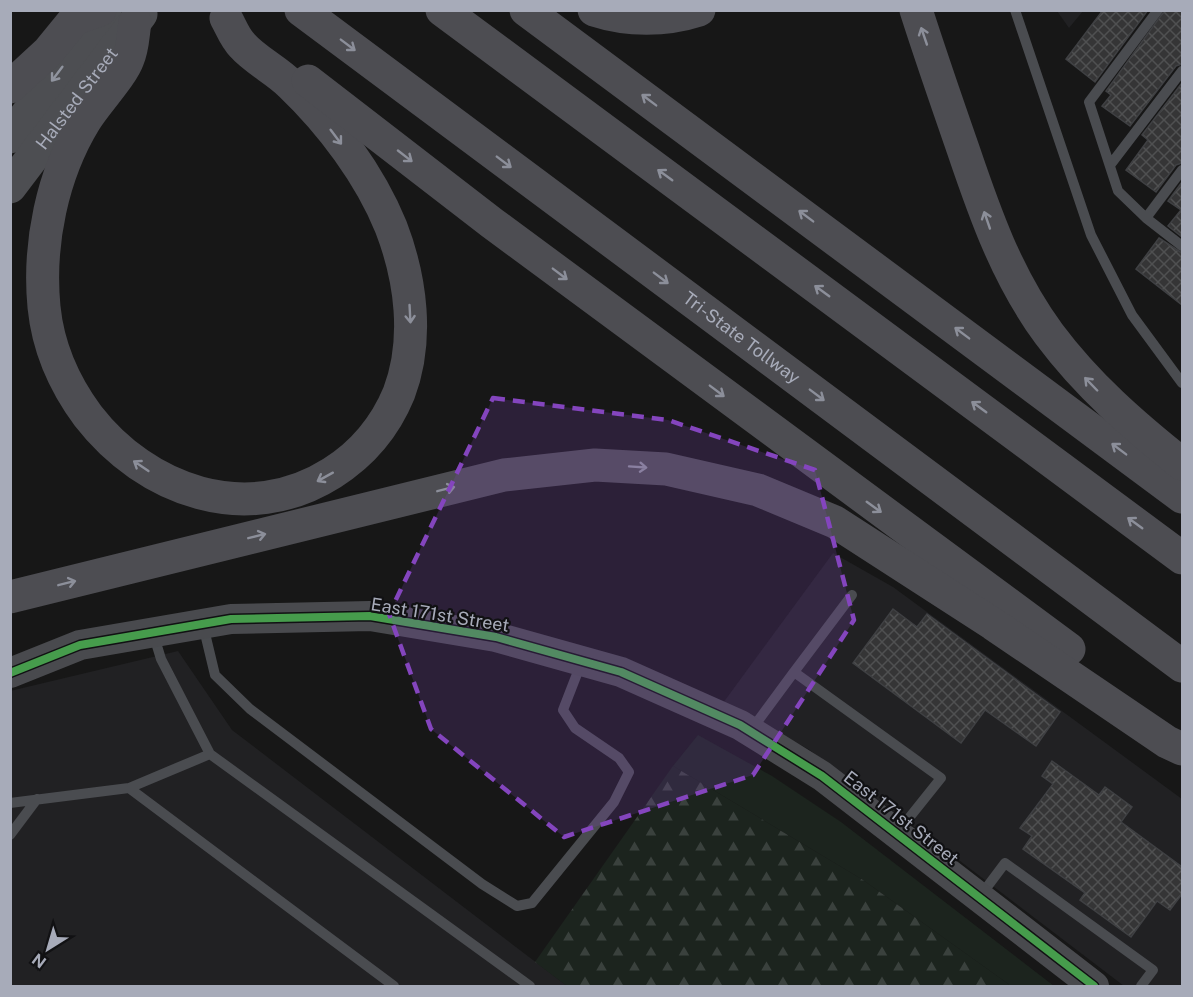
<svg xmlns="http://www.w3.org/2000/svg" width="1193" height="997" font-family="'Public Sans',sans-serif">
  <defs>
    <pattern id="forest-firs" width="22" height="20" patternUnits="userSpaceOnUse" patternTransform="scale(1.5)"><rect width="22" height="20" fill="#1c241e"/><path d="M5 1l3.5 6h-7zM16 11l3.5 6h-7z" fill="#3a413d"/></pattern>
    <pattern id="building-cross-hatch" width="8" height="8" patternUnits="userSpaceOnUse" patternTransform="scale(1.5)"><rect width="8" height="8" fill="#353536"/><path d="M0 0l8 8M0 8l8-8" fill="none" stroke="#4f5051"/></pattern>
  </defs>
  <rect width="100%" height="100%" fill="#171717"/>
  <path fill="#212123" d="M1057 11H1083L1069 28Z
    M833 553 893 587 1182 799V986H1124L943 848 808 749 723 703Z
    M178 651 232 730 567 986H11L10 691Z"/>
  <path fill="#1c241e" d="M698 735 772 776 841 822 1054 986H1011L863 880 673 766Z"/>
  <path fill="url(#forest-firs)" d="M673 766 863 880 1011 986H567L535 962Z"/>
  <path fill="url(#building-cross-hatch)" stroke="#3f4043" stroke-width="1.5" d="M1103 10H1148L1095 82 1066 59Z
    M1165 10H1182V64L1176 66 1130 126 1102 106 1111 95 1106 91Z
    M1182 83V163L1176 165 1156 192 1126 170 1148 140 1142 135Z
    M1182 182V237L1168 226 1181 210 1168 201Z
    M1159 238 1182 253V305L1136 269Z
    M893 609 917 627 927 614 1060 712 1036 746 985 710 961 743 853 663Z
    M1052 761 1099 795 1105 787 1132 807 1121 822 1182 867V894L1170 910 1157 901 1131 937 1080 900 1085 893 1023 849 1032 836 1020 828 1053 784 1042 776Z"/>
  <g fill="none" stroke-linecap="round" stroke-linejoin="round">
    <path stroke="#4a4c50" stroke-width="10" d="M1015 10 1091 235 1132 315 1182 383
      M1158 10 1089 102 1118 191 1146 218 1182 246
      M1111 164 1182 71
      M1146 218 1182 170
      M203 625 215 675 250 709 482 884 517 906 532 903 614 802 629 772 619 758 575 728 563 710 582 661
      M794 672 852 595
      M752 729 794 672 941 778 897 833
      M210 754 530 986
      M129 788 394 986
      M10 803 129 788 210 754 161 659 154 636
      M10 835 37 799
      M981 895 1005 863 1153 970 1141 986"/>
    <path stroke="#494a4e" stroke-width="30" d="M10 673 80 645 231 619 370 616 496 637 621 672 740 725 822 776 1094 986"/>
    <g stroke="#4d4e52" stroke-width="33">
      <path d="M10 137 105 10"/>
      <path id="s1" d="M10 187 141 14"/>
    </g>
    <g stroke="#4d4d52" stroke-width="33">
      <path id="s2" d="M301 10 1182 666"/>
      <path d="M442 10 1182 558"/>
      <path d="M526 10 1182 497"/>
      <path d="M594 10C628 21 665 21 699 10"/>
      <path d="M916 10C931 57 947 103 963 149 985 214 1007 277 1049 334 1087 385 1133 425 1182 464"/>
      <path d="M135 22C133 34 133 48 128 59 122 76 96 103 85 121 52 175 38 244 44 307 48 347 65 385 88 416 146 491 247 527 332 473 362 454 385 427 399 393 419 340 411 279 391 227 370 175 331 123 290 84 276 70 255 60 242 45 235 38 231 27 226 18"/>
      <path d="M308 81 492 223 1069 649"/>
      <path d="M10 87 48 52 75 19 100 10"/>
      <path d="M10 597 504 475 595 465 666 469 758 490 835 522 993 624 1167 742 1182 749"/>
    </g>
    <defs>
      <path id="cycleway" d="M10 673 80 645 231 619 370 616 496 637 621 672 740 725 822 776 1094 986"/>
    </defs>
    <use href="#cycleway" stroke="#111113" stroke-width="11"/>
    <use href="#cycleway" stroke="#469c4c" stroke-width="8"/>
  </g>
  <defs><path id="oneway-shaft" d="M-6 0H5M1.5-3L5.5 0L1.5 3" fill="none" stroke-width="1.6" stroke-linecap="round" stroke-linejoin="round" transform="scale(1.5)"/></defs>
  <g stroke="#8c8f9a">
    <use href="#oneway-shaft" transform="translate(924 36) rotate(-109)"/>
    <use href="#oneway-shaft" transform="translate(348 45) rotate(37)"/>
    <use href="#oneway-shaft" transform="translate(649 100) rotate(-143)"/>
    <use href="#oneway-shaft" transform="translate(336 137) rotate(53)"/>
    <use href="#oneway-shaft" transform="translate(405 156) rotate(38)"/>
    <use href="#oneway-shaft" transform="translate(504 162) rotate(37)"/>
    <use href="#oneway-shaft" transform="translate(665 175) rotate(-144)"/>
    <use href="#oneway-shaft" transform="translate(806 216) rotate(-143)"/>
    <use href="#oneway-shaft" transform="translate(987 220) rotate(-109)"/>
    <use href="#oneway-shaft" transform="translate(560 274) rotate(37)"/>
    <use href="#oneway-shaft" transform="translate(661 278) rotate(37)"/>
    <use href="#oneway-shaft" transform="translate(822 291) rotate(-144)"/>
    <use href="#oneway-shaft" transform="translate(410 314) rotate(87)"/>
    <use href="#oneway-shaft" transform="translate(962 333) rotate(-143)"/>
    <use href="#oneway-shaft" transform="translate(1091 384) rotate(-134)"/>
    <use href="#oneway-shaft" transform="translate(717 391) rotate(37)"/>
    <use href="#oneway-shaft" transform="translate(817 395) rotate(37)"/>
    <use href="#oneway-shaft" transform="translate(979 407) rotate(-144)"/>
    <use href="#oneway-shaft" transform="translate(1119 449) rotate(-143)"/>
    <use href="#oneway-shaft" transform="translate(141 466) rotate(-146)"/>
    <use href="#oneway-shaft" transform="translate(638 467) rotate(4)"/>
    <use href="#oneway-shaft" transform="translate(325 477) rotate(151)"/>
    <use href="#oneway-shaft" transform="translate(446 489) rotate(-14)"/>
    <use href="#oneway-shaft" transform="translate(874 507) rotate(36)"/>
    <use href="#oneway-shaft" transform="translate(1135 523) rotate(-144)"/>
    <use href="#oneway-shaft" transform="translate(257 536) rotate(-14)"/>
    <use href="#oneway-shaft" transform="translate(67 583) rotate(-14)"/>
  </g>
  <use stroke="#90949f" href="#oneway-shaft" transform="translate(57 74) rotate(127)"/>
  <path fill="#8445be" fill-opacity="0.2" stroke="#8445be" stroke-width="4.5" stroke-dasharray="12 8" stroke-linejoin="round" d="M493 398 668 420 815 470 854 620 753 775 564 837 431 729 389 614Z"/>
  <g text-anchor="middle" stroke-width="4.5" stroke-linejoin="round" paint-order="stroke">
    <g font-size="18" fill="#a7abb9" stroke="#111113">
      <text dy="6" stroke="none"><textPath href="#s1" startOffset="111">Halsted Street</textPath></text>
      <text dy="6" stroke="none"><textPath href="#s2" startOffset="549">Tri-State Tollway</textPath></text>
      <text transform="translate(440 615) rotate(9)" y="6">East 171st Street</text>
      <text transform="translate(901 818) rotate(38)" y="6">East 171st Street</text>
    </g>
  </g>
  <rect width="1193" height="997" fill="none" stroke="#a7abb9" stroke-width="24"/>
  <g transform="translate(48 949) rotate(217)" stroke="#111113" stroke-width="4.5" paint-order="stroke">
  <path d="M0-4.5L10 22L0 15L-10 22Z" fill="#a7abb9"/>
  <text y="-9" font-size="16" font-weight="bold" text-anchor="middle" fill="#a7abb9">N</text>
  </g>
</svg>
